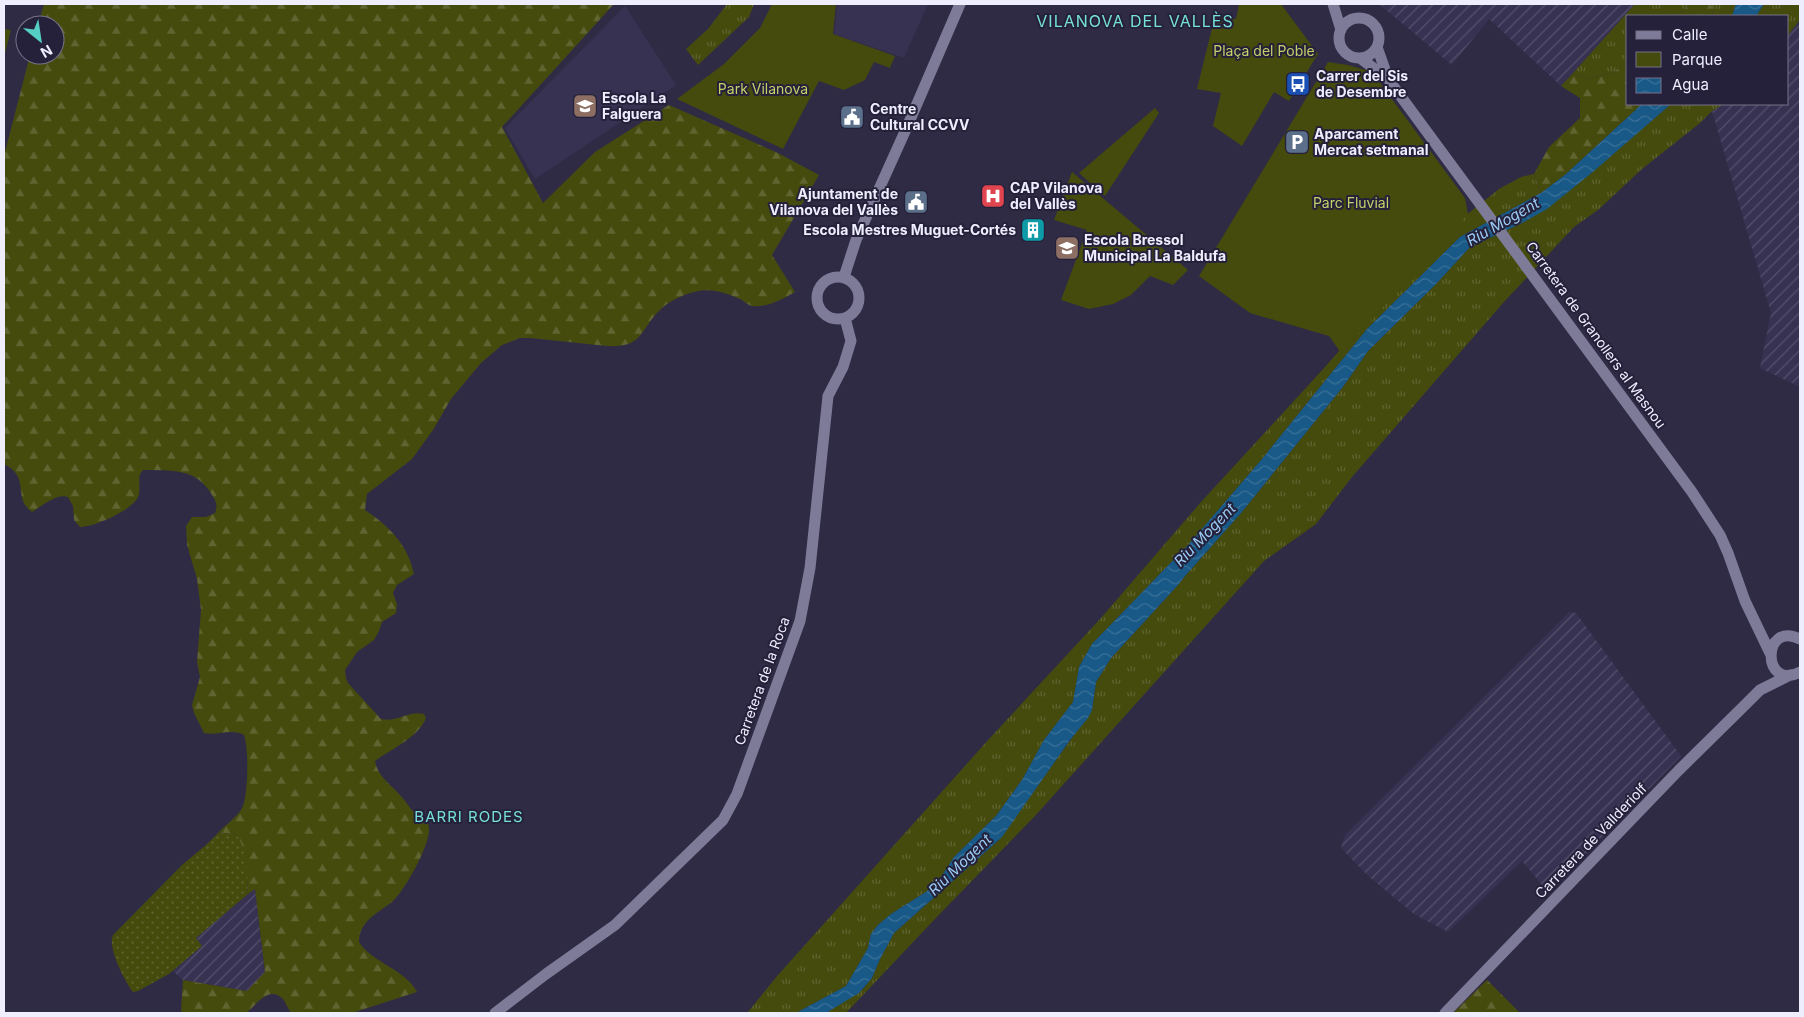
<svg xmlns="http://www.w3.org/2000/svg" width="1804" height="1017" font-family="Inter,sans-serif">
  <defs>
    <pattern id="industrial-furrows" width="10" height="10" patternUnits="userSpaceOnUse" patternTransform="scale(1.25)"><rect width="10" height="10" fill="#373252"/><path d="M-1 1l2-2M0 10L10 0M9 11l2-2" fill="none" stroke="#54506c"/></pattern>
    <pattern id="grass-tufts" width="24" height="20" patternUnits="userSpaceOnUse" patternTransform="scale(1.25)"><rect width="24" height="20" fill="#454a0d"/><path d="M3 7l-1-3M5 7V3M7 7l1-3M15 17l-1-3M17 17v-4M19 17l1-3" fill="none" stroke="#606431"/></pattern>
    <pattern id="forest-firs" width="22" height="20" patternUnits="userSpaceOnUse" patternTransform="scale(1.25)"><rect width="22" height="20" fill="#454a0d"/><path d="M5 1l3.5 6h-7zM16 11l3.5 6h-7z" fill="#606431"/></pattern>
    <pattern id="garden-dots" width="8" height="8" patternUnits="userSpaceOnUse" patternTransform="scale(1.25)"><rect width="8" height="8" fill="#454a0d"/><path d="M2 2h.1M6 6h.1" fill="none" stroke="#606431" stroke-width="1.8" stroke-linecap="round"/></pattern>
    <pattern id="water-waves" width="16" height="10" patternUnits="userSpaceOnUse" patternTransform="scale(1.25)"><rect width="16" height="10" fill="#185987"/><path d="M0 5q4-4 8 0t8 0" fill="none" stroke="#3a7199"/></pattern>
  </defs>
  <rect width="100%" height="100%" fill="#2f2b45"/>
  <path fill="#373252" d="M837 4H928L904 58 834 34Z
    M625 6 676 85 535 179 505 128Z"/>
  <path fill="url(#industrial-furrows)" d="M1379 4H1635L1561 86 1489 19 1452 65Z
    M1800 20V387L1760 368 1771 313 1712 111 1724 104H1788V35Z
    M1569 612 1576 613 1681 756 1548 892 1522 861 1448 932 1414 914 1368 876 1341 848 1345 835Z
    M255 888 265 973 247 991 183 980 173 971 201 946 196 938Z"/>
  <path fill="url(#grass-tufts)" d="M727 4H754L749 17 698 65 686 49 708 29Z
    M1635 4H1691L1675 16H1628V62L1613 72 1588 79 1572 74Z
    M1710 4H1736L1732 16H1712L1714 9Z
    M1764 4H1800V20L1788 35V16H1756Z
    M1671 104H1724L1712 111 1700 123 1642 169 1598 210 1574 227 1503 303 1352 477 1316 524 1264 561 1035 816 934 920 846 1013H826L863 989 872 978 880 959 894 933 998 841 1092 710 1096 682 1111 658 1178 585 1185 576 1241 513 1342 388 1368 351 1437 283 1470 247 1522 223 1579 183Z
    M1534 174 1541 193 1460 237 1367 329 1262 459 1189 544 1092 644 1079 667 1073 702 1044 740 1022 780 996 816 954 857 941 877 926 892 891 914 878 925 871 934 868 948 846 986 796 1013H747L778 975 989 739 1101 618 1201 502 1325 367 1441 235 1499 189 1521 177Z"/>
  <path fill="url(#forest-firs)" d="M44 4H614L502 127 543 203 595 152 669 105 778 153 819 175 772 255 795 292C783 299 766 308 752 306 748 305 745 302 742 300 728 293 709 287 694 292 682 295 669 301 660 310 639 330 644 348 607 346L530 338H520L502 345 481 363 451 399 433 430 412 459 367 494 365 510C389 526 408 545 414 574L397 585 393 593 397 604 396 613 382 622 379 631 374 640 357 652 345 670 346 678 348 683 381 719C396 723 409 710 424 714L426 718C419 737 390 750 375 761 377 775 390 784 399 794 404 799 407 804 411 809 418 816 428 816 429 828 431 844 404 892 392 902 378 913 359 921 359 942 371 962 405 969 417 992L352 1013H291C288 1009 286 1003 283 999 268 984 255 1007 246 1013H184L181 1011 183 980 247 991 265 972 255 889 248 894 247 879 237 835 219 832C226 824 239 816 243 806 248 793 249 749 244 735 232 728 217 736 204 733L194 713 192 705 200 677 197 662 201 610 197 579 187 545 186 526 192 517H206L215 513C218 506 216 501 212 495 196 467 171 471 143 470L140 474C138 481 141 491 138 497 131 511 94 527 80 527L74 520 73 506 68 497C57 493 42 506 32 512 12 498 31 477 4 464V156L30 55H55V25H38Z
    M1691 4H1710L1714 9 1712 16H1675Z
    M1628 62V104H1642L1566 174 1541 193 1534 174 1549 147 1580 118V98L1561 86 1572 74 1588 79 1613 72Z
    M1487 980 1520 1013H1453Z"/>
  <path fill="#454a0d" d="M772 4H836L833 34 895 56 890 68 874 62 865 80 844 90 819 81 783 149 677 99 724 64 760 28Z
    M1239 4H1281L1318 54 1289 101 1274 92 1242 146 1213 126 1221 93 1197 89 1215 16 1236 19Z
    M4 29 11 30 4 57Z
    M1328 62 1348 65 1372 72 1465 198 1468 214 1341 353 1329 336 1250 313 1199 276Z
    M1155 108 1159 113 1105 196 1079 173Z
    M1072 172 1188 270 1173 285 1150 276 1131 295 1113 304 1089 309 1061 300 1087 230 1054 220Z"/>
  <path fill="url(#garden-dots)" d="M219 832 237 835C248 854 247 872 248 894L196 938 202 946 169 974 138 991 133 992C125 982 107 947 113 935L182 865 206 845Z"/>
  <path fill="url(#water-waves)" d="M1736 4H1764L1756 16H1732Z
    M1642 104H1671L1594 171 1547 209 1522 223 1470 247 1437 283 1368 351 1342 388 1241 513 1185 576 1178 585 1111 658 1096 682 1092 710 1088 718 1070 740 1002 837 894 933 880 959 872 978 859 993 826 1013H796L846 986 868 948 871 934 878 925 891 914 926 892 941 877 954 857 996 816 1022 780 1044 740 1073 702 1079 667 1092 644 1189 544 1262 459 1367 329 1460 237 1541 193 1566 174Z"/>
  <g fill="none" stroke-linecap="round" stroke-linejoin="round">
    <path stroke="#7e7b99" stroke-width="11" d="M1333 4 1341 30
      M1339 38a20 20 0 1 1 40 0a20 20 0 1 1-40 0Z
      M1377 47 1388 78
      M1360 58 1388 79 1692 492 1720 535 1728 553 1745 601 1770 653
      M817 298a21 21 0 1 1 42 0a21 21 0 1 1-42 0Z
      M844 277 856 240 907 127 960 4
      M1800 639C1761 620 1762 692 1800 672
      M495 1013 546 974 615 925 723 820 737 794 800 621 810 568 828 396 843 367 851 341 845 318
      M1445 1013 1679 770 1747 703 1760 690 1790 675"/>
  </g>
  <defs>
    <symbol id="bus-square" viewBox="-11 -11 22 22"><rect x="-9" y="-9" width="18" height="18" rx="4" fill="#1a4fb4" stroke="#25213a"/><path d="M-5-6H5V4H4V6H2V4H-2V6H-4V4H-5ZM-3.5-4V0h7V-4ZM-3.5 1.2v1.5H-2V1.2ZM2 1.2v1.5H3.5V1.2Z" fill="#fff"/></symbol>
    <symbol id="school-square" viewBox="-11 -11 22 22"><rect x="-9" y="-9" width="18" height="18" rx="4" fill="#8d6e63" stroke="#25213a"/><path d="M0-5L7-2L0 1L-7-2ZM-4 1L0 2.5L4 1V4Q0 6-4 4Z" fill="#fff"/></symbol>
    <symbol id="civic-square" viewBox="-11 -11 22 22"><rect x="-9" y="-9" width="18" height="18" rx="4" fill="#5c6f8a" stroke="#25213a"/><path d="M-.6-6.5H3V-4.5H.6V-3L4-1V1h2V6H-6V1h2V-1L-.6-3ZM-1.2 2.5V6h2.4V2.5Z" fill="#fff"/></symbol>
    <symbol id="parking-square" viewBox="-11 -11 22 22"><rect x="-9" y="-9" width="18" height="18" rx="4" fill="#5c6f8a" stroke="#25213a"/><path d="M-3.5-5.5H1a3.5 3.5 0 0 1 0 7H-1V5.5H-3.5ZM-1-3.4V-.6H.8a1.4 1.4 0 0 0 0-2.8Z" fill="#fff"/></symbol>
    <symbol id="hospital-square" viewBox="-11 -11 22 22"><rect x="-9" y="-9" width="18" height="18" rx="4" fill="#e0444e" stroke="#25213a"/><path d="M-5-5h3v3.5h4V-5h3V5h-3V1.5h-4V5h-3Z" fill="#fff"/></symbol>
    <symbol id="building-square" viewBox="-11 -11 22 22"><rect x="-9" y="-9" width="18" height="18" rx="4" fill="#0f9aa8" stroke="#25213a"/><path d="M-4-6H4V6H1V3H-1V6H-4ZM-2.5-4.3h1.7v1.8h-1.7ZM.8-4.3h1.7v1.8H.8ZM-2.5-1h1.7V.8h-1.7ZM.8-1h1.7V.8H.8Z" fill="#fff"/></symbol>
  </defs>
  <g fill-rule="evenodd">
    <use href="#bus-square" x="1284" y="70" width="28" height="28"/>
    <use href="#school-square" x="571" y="92" width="28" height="28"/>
    <use href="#civic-square" x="838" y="103" width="28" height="28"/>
    <use href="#parking-square" x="1283" y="128" width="28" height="28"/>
    <use href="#hospital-square" x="979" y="182" width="28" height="28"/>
    <use href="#civic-square" x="902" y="188" width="28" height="28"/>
    <use href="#building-square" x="1019" y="216" width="28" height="28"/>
    <use href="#school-square" x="1053" y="234" width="28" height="28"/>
  </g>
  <g text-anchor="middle" stroke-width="4" stroke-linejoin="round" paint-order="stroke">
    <g font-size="14" fill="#c6d06a" stroke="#25213a">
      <text x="1264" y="56">Plaça del Poble</text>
      <text x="763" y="94">Park Vilanova</text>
      <text x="1351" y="208">Parc Fluvial</text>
    </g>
    <g font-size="14" font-weight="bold" fill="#efeeff" stroke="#25213a" text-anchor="start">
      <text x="1316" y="81">Carrer del Sis<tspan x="1316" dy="16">de Desembre</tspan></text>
      <text x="602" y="103">Escola La<tspan x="602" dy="16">Falguera</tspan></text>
      <text x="870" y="114">Centre<tspan x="870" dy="16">Cultural CCVV</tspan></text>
      <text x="1314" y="139">Aparcament<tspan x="1314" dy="16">Mercat setmanal</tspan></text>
      <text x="1010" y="193">CAP Vilanova<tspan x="1010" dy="16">del Vallès</tspan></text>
      <text x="898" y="199" text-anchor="end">Ajuntament de<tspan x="898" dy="16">Vilanova del Vallès</tspan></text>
      <text x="1016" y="235" text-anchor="end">Escola Mestres Muguet-Cortés</text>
      <text x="1084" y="245">Escola Bressol<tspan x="1084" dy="16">Municipal La Baldufa</tspan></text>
    </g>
    <g font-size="14" fill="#efeeff" stroke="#25213a">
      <text transform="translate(1596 335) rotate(54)" y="5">Carretera de Granollers al Masnou</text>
      <text transform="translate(762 681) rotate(-70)" y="5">Carretera de la Roca</text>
      <text transform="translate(1591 841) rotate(-46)" y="5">Carretera de Vallderiolf</text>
    </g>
    <g font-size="15" font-style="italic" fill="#9bcbf4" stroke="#25213a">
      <text transform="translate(1503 222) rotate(-30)" y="5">Riu Mogent</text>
      <text transform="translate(1205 535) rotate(-46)" y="5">Riu Mogent</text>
      <text transform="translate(960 865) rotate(-44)" y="5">Riu Mogent</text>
    </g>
    <g font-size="15" letter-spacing="1" fill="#76e1d8" stroke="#25213a">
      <text x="469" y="822">BARRI RODES</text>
    </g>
    <g font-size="16" letter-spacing="1" fill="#76e1d8" stroke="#25213a">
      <text x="1135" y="27">VILANOVA DEL VALLÈS</text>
    </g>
  </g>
  <rect width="1804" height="1017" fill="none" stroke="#efeeff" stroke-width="10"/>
  <rect x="1626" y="15" width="162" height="90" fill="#25213a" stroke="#767389"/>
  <rect x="1636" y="31" width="25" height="8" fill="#7e7b99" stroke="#767389"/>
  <text x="1672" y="40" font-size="15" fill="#efeeff">Calle</text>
  <rect x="1636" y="52" width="25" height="15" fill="#454a0d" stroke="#767389"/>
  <text x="1672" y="65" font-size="15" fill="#efeeff">Parque</text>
  <rect x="1636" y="78" width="25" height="15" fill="url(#water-waves)" stroke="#767389"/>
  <text x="1672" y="90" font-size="15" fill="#efeeff">Agua</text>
  <g transform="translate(40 40) rotate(150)"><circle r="24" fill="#25213a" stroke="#767389"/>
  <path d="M0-4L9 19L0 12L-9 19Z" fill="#55cec4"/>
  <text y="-8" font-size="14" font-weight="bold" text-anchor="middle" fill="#efeeff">N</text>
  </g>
</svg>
